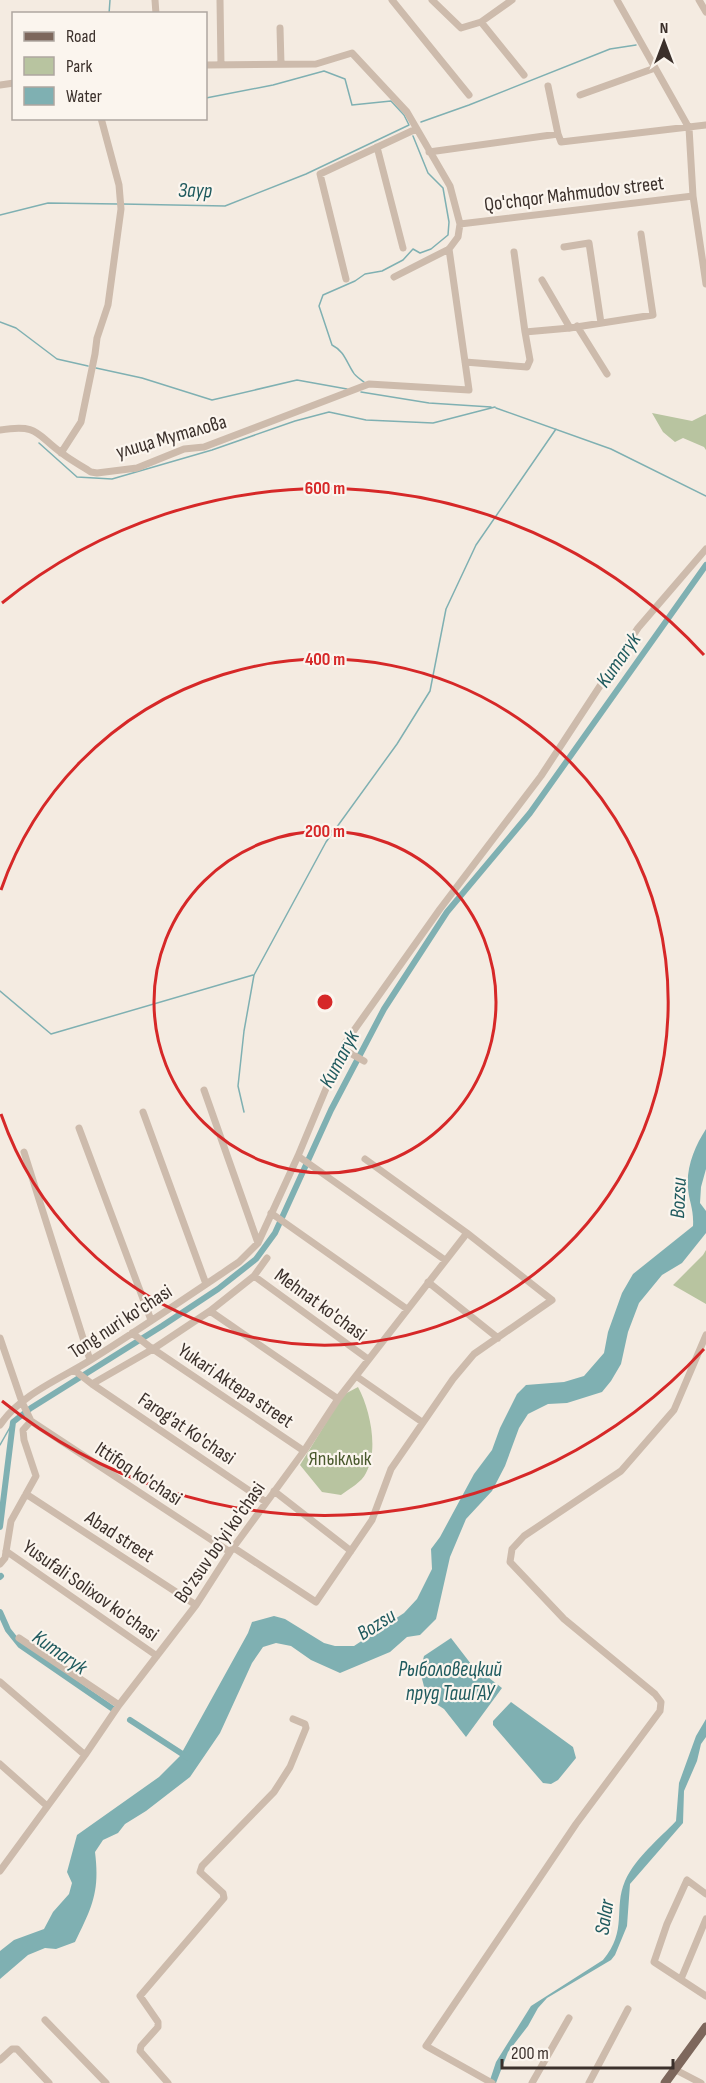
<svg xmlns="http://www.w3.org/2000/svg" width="706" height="2083" font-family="'Sofia Sans Condensed',sans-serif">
  <rect width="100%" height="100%" fill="#f4ebe1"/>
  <path fill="#b8c4a0" d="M652 413 692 421 706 414V450L704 447 683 438 675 442 663 432Z
    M706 1250V1304L673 1285 703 1255Z
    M358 1387C370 1409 379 1450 366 1473 362 1482 349 1489 341 1495L322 1492 300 1465 343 1395Z"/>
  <path fill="#7fb0b2" d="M706 1129V1169L701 1187 700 1203 706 1211V1233L682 1263 662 1275 639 1303 628 1332 621 1364 611 1381 602 1392 567 1403 548 1404 528 1414 519 1428 505 1466 492 1491 466 1519 450 1557 436 1619 420 1635 407 1637 390 1652 340 1673 311 1660 291 1646 276 1643 263 1647 252 1663 220 1733 190 1777 146 1811 125 1824 118 1833 103 1840 95 1852C100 1892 92 1907 75 1942L56 1949 45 1948 28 1955 0 1979V1951L14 1940 44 1929 53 1912 69 1894 72 1883 67 1872 77 1835 159 1777 180 1756 248 1633 252 1622 274 1616 285 1619 324 1643 335 1646H354L404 1613 417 1599 432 1569 431 1549 440 1537 474 1474 492 1450 500 1428 517 1394 526 1385 564 1382 584 1376 604 1353 608 1332 622 1293 633 1274 693 1226C694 1209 689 1202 688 1188 686 1167 695 1146 706 1129Z
    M451 1638 471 1664 502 1688 466 1737 444 1709 427 1698 420 1671 424 1656Z
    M511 1702 573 1747 576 1758 558 1780 551 1784 543 1783 493 1725V1721Z
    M706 1719V1737L701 1744 697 1761 684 1791 683 1823 630 1884 627 1926 615 1955 611 1960 547 1998 538 2008 528 2026 508 2052 496 2083H489L496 2062 531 2006 603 1960C628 1930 613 1909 625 1881 636 1857 659 1839 676 1821L679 1783 696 1736Z"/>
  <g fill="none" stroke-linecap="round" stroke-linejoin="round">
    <path stroke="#7fb0b2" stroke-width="1.5" d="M109 14 110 0
      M421 122 469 105 610 49 636 45
      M122 204 225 206 306 174 409 125 404 115 391 101 352 105 345 79 324 71 273 85 206 98
      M0 215 48 203 118 204
      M0 322 16 328 57 359 88 366
      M96 368 142 378 212 400 297 380 347 389
      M364 382C360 379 355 376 353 372 346 361 344 351 332 345L319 306 323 295 355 281 365 274 382 271 403 260 413 249 420 253 431 249 448 235 449 222 443 188 428 173 413 136
      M361 392 429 403 491 407
      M496 408 611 449 706 496
      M39 443 77 477 112 479 212 450 295 421 329 412 366 420 433 423 495 407
      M0 991 51 1034 253 975
      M244 1112 238 1086 244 1031 254 975 326 842 397 744 430 691 446 609 476 545 556 429
      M0 1445 13 1422"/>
    <path stroke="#7fb0b2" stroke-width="6" d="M0 1527 13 1422 31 1408 162 1326 218 1289 256 1259 275 1233 331 1110 384 1009 447 912 530 813 706 565
      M0 1577 1 1576
      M0 1612 8 1630 20 1645 113 1709
      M130 1720 187 1757"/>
    <path stroke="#cdbbac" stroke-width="7" d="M155 0 156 14
      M220 0 221 65
      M392 0 469 95
      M432 0 461 28 481 22 512 0
      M617 0 689 128 693 196 706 284
      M699 0 706 12
      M481 22 524 75
      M280 28 281 64
      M206 65 316 64 352 53 407 112 450 186 460 224 458 237 449 249 394 277
      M0 85 14 83
      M580 95 655 68
      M558 134 561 142 706 125
      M377 147 403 248
      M429 152 558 134 548 86
      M460 224 693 196
      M564 247 589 243 601 323
      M514 252 525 332
      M346 279 320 174 416 129
      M542 280 570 328
      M577 326 607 374
      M465 362 527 367 530 360 525 332 570 328 653 315 641 234
      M0 430C40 424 35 434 63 454 72 461 82 466 91 472L97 473 137 468 184 449 204 447 369 384 469 390 449 249
      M61 453 81 422 95 354 97 338 108 305 121 209 119 185 101 118
      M343 1049 364 1061
      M204 1090 258 1243
      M143 1112 206 1284
      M79 1128 151 1320
      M24 1152 90 1360
      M298 1156 445 1260
      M271 1213 407 1309
      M254 1276 368 1359
      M428 1282 498 1338
      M210 1311 338 1399
      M132 1333 150 1347 304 1451
      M0 1338 22 1402 31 1421 230 1552
      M74 1370 92 1384 266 1502
      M356 1376 422 1422
      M92 1384 153 1349 210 1311 254 1276 267 1258
      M0 1425C20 1395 60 1379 89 1361 140 1329 190 1295 239 1262L258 1243 298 1156 345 1043 440 909 541 776 638 628 706 549
      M274 1491 351 1551
      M26 1494 196 1605
      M234 1548 316 1602 372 1520 391 1469 453 1379 474 1354 552 1300 467 1233 365 1159
      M6 1551 157 1656
      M0 1564 5 1558 11 1521 36 1476 24 1440 23 1430 31 1421
      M19 1638 119 1705
      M0 1682 85 1755
      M0 1764 47 1806
      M0 1871 85 1755 119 1705 196 1605 230 1552 304 1451 338 1399 467 1233
      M706 1894 687 1880 667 1924 654 1962 706 1996
      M681 1979 706 1919
      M45 2020 106 2083
      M0 2060 12 2049H17L49 2083
      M674 2069 701 2083
      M168 2083 140 2051 141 2046 158 2027V2022L140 1996 224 1898 223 1893 200 1872 202 1866 274 1792 290 1767 306 1728 305 1724 293 1719
      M492 2083 426 2046 576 1824 660 1711 661 1702 655 1694 564 1619 510 1562 512 1549 524 1536 621 1471 674 1410 706 1335
      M532 2083 569 2018
      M589 2083 628 2009"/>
    <path stroke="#7d675c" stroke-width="9" d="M665 2083 706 2027"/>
  </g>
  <g fill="none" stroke="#d62828" stroke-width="3">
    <circle cx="325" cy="1002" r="171"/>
    <path d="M1 890A343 343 0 1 1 1 1114"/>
    <path d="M704 1349A514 514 0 0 1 2 1401M2 603A514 514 0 0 1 704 655"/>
  </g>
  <g text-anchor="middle" stroke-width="4.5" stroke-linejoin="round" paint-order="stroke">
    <g font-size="20" fill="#3b302b" stroke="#fbf5ee">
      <text transform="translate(574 193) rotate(-7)" y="7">Qo'chqor Mahmudov street</text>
      <text transform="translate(171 436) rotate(-16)" y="7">улица Муталова</text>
      <text transform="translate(321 1304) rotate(36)" y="7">Mehnat ko'chasi</text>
      <text transform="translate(120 1321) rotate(-33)" y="7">Tong nuri ko'chasi</text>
      <text transform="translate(236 1385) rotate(34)" y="7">Yukari Aktepa street</text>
      <text transform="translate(187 1428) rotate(34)" y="7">Farog'at Ko'chasi</text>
      <text transform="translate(139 1473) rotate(33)" y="7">Ittifoq ko'chasi</text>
      <text transform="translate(120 1536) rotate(33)" y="7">Abad street</text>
      <text transform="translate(219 1542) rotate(-55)" y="7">Bo'zsuv bo'yi ko'chasi</text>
      <text transform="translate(91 1590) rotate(35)" y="7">Yusufali Solixov ko'chasi</text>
    </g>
    <g font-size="20" fill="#4a5a2e" stroke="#fbf5ee">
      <text x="340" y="1465">Япыклык</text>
    </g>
    <g font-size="21" font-style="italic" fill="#1f5a5e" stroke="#fbf5ee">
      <text transform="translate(195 190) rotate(1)" y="7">Заур</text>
      <text transform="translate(618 660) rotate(-55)" y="7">Kumaryk</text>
      <text transform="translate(339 1059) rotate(-62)" y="7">Kumaryk</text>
      <text transform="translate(678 1198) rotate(-87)" y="7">Bozsu</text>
      <text transform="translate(376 1624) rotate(-32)" y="7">Bozsu</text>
      <text transform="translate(60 1652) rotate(35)" y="7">Kumaryk</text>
      <text x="450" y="1676">Рыболовецкий<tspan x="450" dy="24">пруд ТашГАУ</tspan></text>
      <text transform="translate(604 1917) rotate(-81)" y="7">Salar</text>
    </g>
  </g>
  <circle cx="325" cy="1002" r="9" fill="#d62828" stroke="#fbf5ee" stroke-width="3"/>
  <g font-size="18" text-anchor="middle" font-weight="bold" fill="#d62828" stroke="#fbf5ee" stroke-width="4.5" stroke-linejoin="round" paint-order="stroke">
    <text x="325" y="494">600 m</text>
    <text x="325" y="665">400 m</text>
    <text x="325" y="837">200 m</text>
  </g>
  <rect x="12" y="12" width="195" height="108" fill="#fbf5ee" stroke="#aea6a0" stroke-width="1.5"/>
  <rect x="24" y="32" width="30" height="9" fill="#7d675c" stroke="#aea6a0" stroke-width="1.5"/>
  <text x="66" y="42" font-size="18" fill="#3b302b">Road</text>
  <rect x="24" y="57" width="30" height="18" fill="#b8c4a0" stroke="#aea6a0" stroke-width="1.5"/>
  <text x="66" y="72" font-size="18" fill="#3b302b">Park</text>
  <rect x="24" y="87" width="30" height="18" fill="#7fb0b2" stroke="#aea6a0" stroke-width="1.5"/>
  <text x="66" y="102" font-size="18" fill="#3b302b">Water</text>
  <g transform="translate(664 42)" stroke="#fbf5ee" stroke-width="4.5" paint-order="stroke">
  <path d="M0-4.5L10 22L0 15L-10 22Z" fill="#3b302b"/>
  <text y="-9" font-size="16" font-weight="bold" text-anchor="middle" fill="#3b302b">N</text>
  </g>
  <path d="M502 2059v9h171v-9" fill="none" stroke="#3b302b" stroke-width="3"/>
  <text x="511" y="2059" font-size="18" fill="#3b302b" stroke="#fbf5ee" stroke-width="4.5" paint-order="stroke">200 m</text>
</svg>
